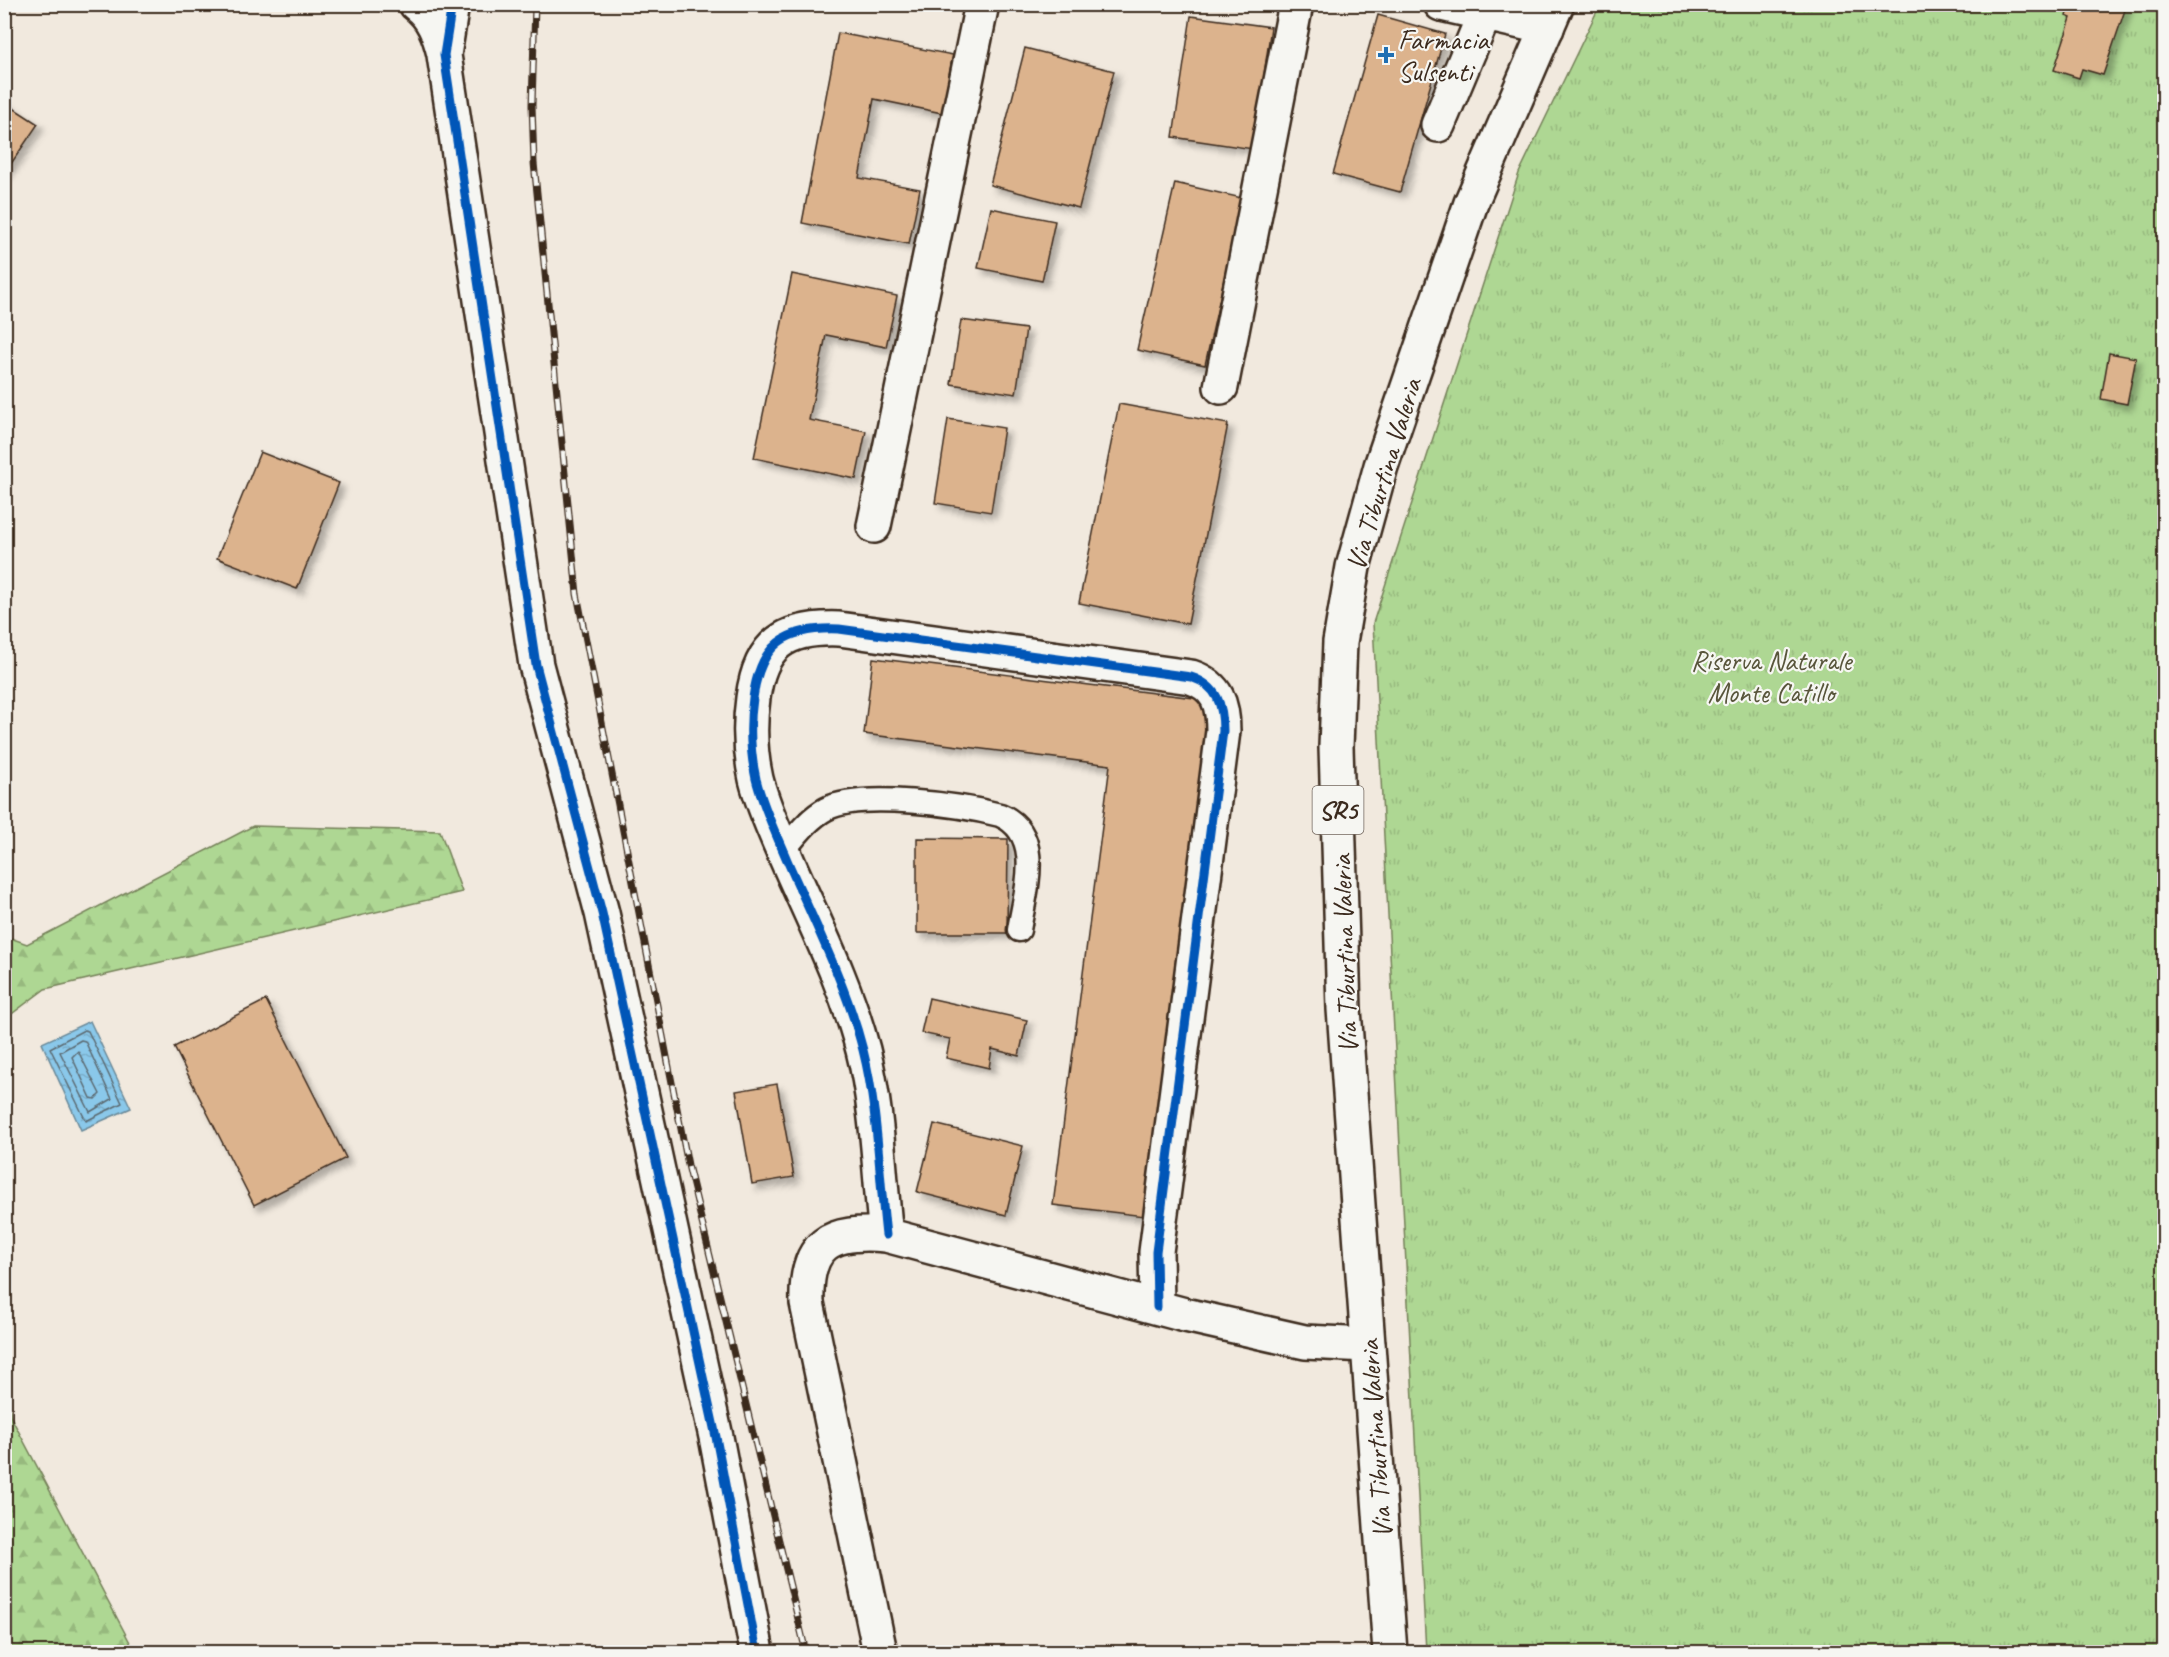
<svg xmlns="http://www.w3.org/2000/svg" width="2169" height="1657" font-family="Caveat,sans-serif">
  <defs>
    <pattern id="forest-firs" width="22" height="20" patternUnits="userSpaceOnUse" patternTransform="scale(1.5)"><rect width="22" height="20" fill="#aed793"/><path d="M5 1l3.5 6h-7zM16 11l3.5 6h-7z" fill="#97b97e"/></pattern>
    <pattern id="park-tufts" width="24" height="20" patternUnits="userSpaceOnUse" patternTransform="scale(1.5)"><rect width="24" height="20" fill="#aed793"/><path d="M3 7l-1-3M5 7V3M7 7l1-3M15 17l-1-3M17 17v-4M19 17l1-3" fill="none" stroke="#97b97e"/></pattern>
    <pattern id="water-ripples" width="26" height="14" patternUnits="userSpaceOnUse" patternTransform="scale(1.5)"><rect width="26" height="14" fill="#8ac8ea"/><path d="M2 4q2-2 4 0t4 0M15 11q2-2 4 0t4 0" fill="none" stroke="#78acc8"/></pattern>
    <filter id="shadow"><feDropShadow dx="5.5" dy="5.5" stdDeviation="3" flood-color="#0004"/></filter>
  </defs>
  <rect width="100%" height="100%" fill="#f1e9de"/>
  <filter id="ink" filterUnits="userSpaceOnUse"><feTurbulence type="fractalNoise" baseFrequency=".0167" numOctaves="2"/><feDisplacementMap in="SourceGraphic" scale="12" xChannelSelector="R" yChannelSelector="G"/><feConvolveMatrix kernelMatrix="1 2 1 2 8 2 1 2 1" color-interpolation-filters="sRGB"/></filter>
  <g filter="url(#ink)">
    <path fill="url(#forest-firs)" stroke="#748058" stroke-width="1.5" d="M253 826 440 831 462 892 45 989 5 1019V936L27 944Z
      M5 1375 11 1417 135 1652H5Z"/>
    <path fill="url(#park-tufts)" stroke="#748058" stroke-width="1.5" d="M1600 5H2164V1652H1426L1373 623 1519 173Z"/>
    <path fill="url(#water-ripples)" stroke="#6a8998" stroke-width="1.5" d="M90 1021 131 1108 81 1130 42 1043Z"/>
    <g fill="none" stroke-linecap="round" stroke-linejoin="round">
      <path stroke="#5b6970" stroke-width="1.5" d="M84 1030 88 1031 122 1103 86 1121 50 1048Z
        M81 1040 85 1041 112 1099 90 1112 60 1052Z
        M78 1051 100 1094 95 1099 91 1098 72 1057Z"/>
    </g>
    <path fill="#dcb38d" stroke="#3b2a1e" stroke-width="1.5" filter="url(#shadow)" d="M2070 4H2127L2103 75 2082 69 2079 78 2054 70 2071 18 2066 16Z
      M1378 15 1445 34 1400 192 1333 174Z
      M1191 16 1271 27 1253 149 1173 137Z
      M838 33 953 55 942 113 874 99 859 178 920 189 909 244 802 223Z
      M1025 48 1114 71 1079 208 990 185Z
      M4 102 38 124 4 174Z
      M1175 183 1242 198 1205 365 1137 350Z
      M991 208 1055 221 1042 281 978 268Z
      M792 274 897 296 886 347 826 335 809 420 866 431 856 479 754 458Z
      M961 320 1026 329 1016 394 951 384Z
      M2109 353 2136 358 2127 404 2101 399Z
      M1119 404 1228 424 1188 624 1079 603Z
      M948 419 1004 428 991 512 935 503Z
      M260 452 339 483 297 589 217 558Z
      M873 658 1210 700 1144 1216 1053 1205 1110 765 864 734Z
      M917 838 1008 839 1007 933H917Z
      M929 998 1027 1020 1019 1056 992 1049 989 1068 946 1058 950 1039 921 1033Z
      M266 1000 346 1158 254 1205 174 1047Z
      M777 1084 794 1177 752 1184 736 1091Z
      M934 1124 1023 1146 1006 1215 917 1192Z"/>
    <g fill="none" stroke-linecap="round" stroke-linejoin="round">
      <defs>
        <path id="service" d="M783 851C796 836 809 818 826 809 861 791 961 805 1000 815 1045 834 1025 892 1019 930"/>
        <path id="minor" d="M416 4C433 17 439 34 444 54
          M452 4 444 55 536 665 602 913 716 1437 757 1652
          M1441 4 1547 28
          M1438 125 1485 13
          M1221 387 1296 4
          M874 526 982 4
          M886 1235C879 1174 878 1109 863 1050 846 984 814 922 787 860 776 834 763 807 756 779 750 752 749 726 753 698 760 644 785 627 839 629L1191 677C1218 686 1223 705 1223 731L1156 1252 1157 1307
          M880 1652 807 1303C805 1243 830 1230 886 1235L1185 1315 1305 1342 1368 1345"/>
        <path id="primary" d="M1390 1652 1344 1009 1336 747 1340 642 1353 567 1381 466 1471 203 1557 4"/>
      </defs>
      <use href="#service" stroke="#3b2a1e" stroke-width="27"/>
      <use href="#minor" stroke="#3b2a1e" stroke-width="38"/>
      <use href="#primary" stroke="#3b2a1e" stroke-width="38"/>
      <use href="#service" stroke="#f6f6f2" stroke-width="22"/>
      <use href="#minor" stroke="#f6f6f2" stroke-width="33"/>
      <use href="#primary" stroke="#f6f6f2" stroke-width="33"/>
      <defs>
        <path id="rail" d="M535 4 532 105 534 163 577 594 688 1165 806 1652"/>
      </defs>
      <use href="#rail" stroke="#3b2a1e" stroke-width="7"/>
      <use href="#rail" stroke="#f6f6f2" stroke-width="4.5" stroke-dasharray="14" stroke-linecap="butt"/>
      <defs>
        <path id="cycleway" d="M452 4 444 55 536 665 602 913 716 1437 757 1652
          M886 1235C879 1174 878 1109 863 1050 846 984 814 922 787 860 776 834 763 807 756 779 750 752 749 726 753 698 760 644 785 627 839 629L1191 677C1218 686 1223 705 1223 731L1156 1252 1157 1307"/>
      </defs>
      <use href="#cycleway" stroke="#f6f6f2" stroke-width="13"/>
      <use href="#cycleway" stroke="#0057b8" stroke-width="9"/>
    </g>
  </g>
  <path fill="#1f6fb2" stroke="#f6f6f2" stroke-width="2" d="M1383 46h6v6h6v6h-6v6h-6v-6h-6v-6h6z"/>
  <g text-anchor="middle" stroke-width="4.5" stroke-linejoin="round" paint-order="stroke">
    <rect fill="#f6f6f2" stroke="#73675e" stroke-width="1.5" x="1312.5" y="786" width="51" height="48" rx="4.5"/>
    <g font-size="27" font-weight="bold" fill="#3b2a1e">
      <text x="1338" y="819">SR5</text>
    </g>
    <g font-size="28" fill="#3b2a1e" stroke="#f6f6f2" text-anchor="start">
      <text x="1398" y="49">Farmacia<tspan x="1398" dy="32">Sulsenti</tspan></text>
    </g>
    <g font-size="28" fill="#3b2a1e" stroke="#f6f6f2">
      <text transform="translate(1383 474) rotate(-73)" y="10">Via Tiburtina Valeria</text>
      <text transform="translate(1344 954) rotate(-92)" y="10">Via Tiburtina Valeria</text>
      <text transform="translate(1375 1439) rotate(-94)" y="10">Via Tiburtina Valeria</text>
    </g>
    <g font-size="28" fill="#58553b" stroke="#f6f6f2">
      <text x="1771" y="670">Riserva Naturale<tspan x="1771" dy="32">Monte Catillo</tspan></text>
    </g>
  </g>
  <rect width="2169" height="1657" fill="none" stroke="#f6f6f2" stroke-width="24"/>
  <rect x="12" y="12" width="2145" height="1633" fill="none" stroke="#3b2a1e" stroke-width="2" filter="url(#ink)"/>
</svg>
